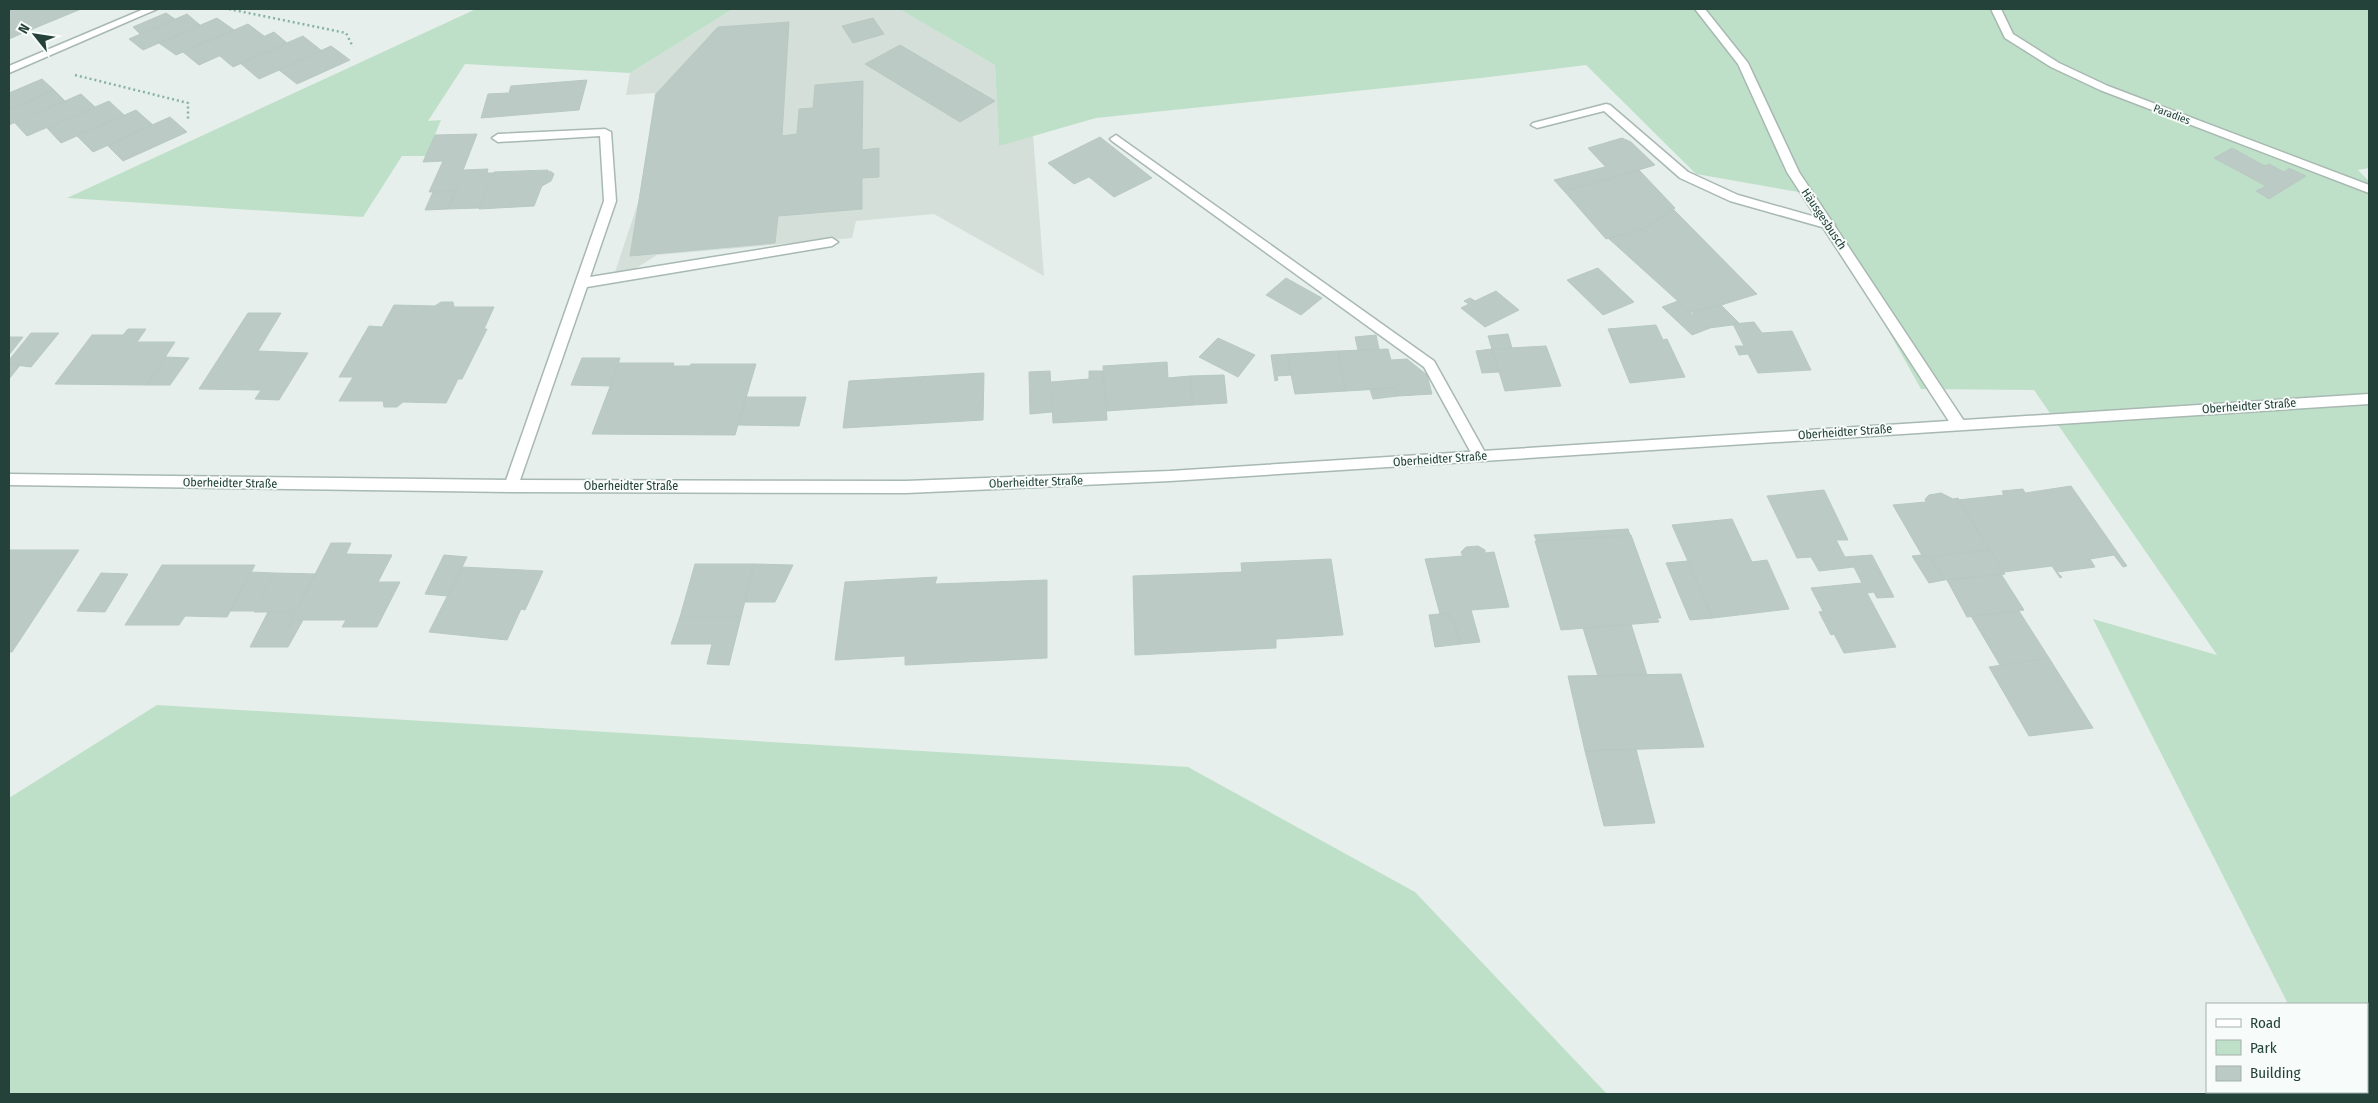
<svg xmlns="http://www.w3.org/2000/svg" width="2378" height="1103" font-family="'Fira Sans Condensed',sans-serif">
  <rect width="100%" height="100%" fill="#e6efeb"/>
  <path fill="#d4dfda" d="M733 9H899L995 65 999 145 1033 135 1044 276 934 214 856 221 852 238 657 255 611 284 639 200 655 93 626 95 630 73Z"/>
  <path fill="#bfe0c8" d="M476 9H733L630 73 465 64 428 121 441 120 426 156H402L363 217 67 198Z
    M899 9H2369V168L2358 170 2369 181V1094H2306V1092H2367V1004H2288L2093 619 2217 655 2034 390 1921 389 1865 289 1804 193 1696 174 1586 65 1481 78 1096 118 999 146 995 65Z
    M157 705 1188 767 1415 892 1607 1094H9V798Z"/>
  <path fill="#bbcac4" stroke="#b8c9c2" d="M9 9H81L23 33 9 22Z
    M166 13 175 19 140 34 133 27Z
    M187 14 200 25 143 50 129 39Z
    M217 18 234 30 176 55 159 43Z
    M873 18 884 34 853 43 842 26Z
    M9 22 23 33 9 39Z
    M789 22 782 136 797 134 799 109 813 108 815 85 863 81 862 150 879 148V177L862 178V209L778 216 775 243 630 256 656 94 718 27Z
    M248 24 264 36 199 65 183 52Z
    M274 32 287 43 233 67 220 56Z
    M303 36 322 51 259 79 240 63Z
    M900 45 995 101 960 122 865 64Z
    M331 46 350 60 297 84 279 70Z
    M42 79 54 90 9 110V93Z
    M587 80 579 110 481 118 488 94 509 93 511 86Z
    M54 90 65 101 9 125V110Z
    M81 94 95 107 27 136 15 123Z
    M109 101 124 115 61 143 47 128Z
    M136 110 153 125 93 152 77 136Z
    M170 117 187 132 123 161 107 145Z
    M477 134 455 191 429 192 443 161 423 162 435 135Z
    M1100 137 1152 178 1114 197 1089 177 1074 184 1048 163Z
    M1622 138 1631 142 1655 165 1615 177 1588 148Z
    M2232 148 2265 166 2269 164 2284 172 2289 168 2306 176 2269 199 2256 191 2266 186 2214 158Z
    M1605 167 1615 177 1564 191 1554 180Z
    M488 169 487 173H493L479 208 448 209 464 170Z
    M548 170 534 206 479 209 494 172Z
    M1639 170 1675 208 1644 229 1606 239 1564 191Z
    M550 171 554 174 551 181 542 186 548 172Z
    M455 191 448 209 425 210 433 192Z
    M1673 209 1757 294 1718 306 1644 229Z
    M1644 229 1718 306 1690 312 1608 238Z
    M1598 268 1634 302 1603 315 1567 280Z
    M1286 278 1322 298 1301 315 1266 295Z
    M1496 291 1519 310 1485 327 1461 308 1469 304 1464 301 1470 298 1475 301Z
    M1678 301 1690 312 1710 328 1692 335 1662 307Z
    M441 302H453L454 307H494L484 329H487L462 379H458L446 403 403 402 397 407H384L383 401H339L353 377H339L369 326 382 327 394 305 435 306Z
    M1721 305 1740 324 1709 328 1692 312Z
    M248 313H281L258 351 308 353 279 400 255 399 261 390 199 389Z
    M1754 322 1762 333 1792 331 1811 370 1758 373 1748 354 1739 355 1735 346H1744L1733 324Z
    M1656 325 1663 340 1667 339 1685 377 1630 383 1608 329Z
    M128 329H146L137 342H175L147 385 55 384 92 335H123Z
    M31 333H59L31 367 9 364V360Z
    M1508 334 1512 348 1492 349 1488 336Z
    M1376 335 1379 349 1358 350 1355 337Z
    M9 337H23L9 355Z
    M1218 338 1255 355 1238 377 1199 357Z
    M1546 346 1561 386 1505 391 1492 349Z
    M1388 349 1391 360 1407 359 1427 375 1432 394 1398 396 1396 388 1346 391 1338 351Z
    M1492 349 1499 372 1482 373 1476 351Z
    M1338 351 1346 391 1295 394 1287 354Z
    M1287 354 1291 375 1277 376 1278 380 1275 381 1271 355Z
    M165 357 189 358 170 385H147Z
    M582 358H620L611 386 571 385Z
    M1167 362 1168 378 1190 376 1193 405 1106 411 1103 366Z
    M619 363H674L673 366H690L691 364H756L735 435 592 434Z
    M9 364H21L9 379Z
    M1050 371 1052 412 1030 414 1029 372Z
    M1089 371H1103L1104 379H1089Z
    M984 373 983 420 843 428 849 381Z
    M1224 375 1227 403 1193 405 1190 376Z
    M1089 379H1104L1107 420 1053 423 1051 382Z
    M1396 388 1398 396 1373 399 1370 389Z
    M746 397H806L799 426 738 425Z
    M2071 486 2127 566 2123 567 2114 555 2090 559 2095 567 2057 572 2062 577 2060 578 2052 566 2004 572 1958 500 2004 495 2002 491 2023 489 2025 493Z
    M1824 490 1848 540H1836L1845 557 1872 555 1894 597 1877 598 1874 592 1867 593 1896 647 1844 653 1834 634 1831 635 1819 612 1823 611 1811 588 1862 583 1854 567 1819 571 1811 557 1797 558 1767 496Z
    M1941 493 1953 499 1958 498 1990 550 1923 557 1893 505 1926 502 1925 499 1929 495Z
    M1732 519 1752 562 1767 560 1789 609 1713 618 1672 525Z
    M1628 529 1630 535 1537 541 1534 535Z
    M1631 535 1661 618H1657L1659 622 1561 630 1535 541Z
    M331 543H351L346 554 392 555 378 582H400L377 627H342L346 620H294L291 627H288Z
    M1478 546 1485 550V553L1494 552 1509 607 1471 610 1480 642 1461 644 1454 622 1451 621 1449 613 1440 614 1425 559 1463 556 1461 552 1466 547Z
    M9 550H79L12 652H9Z
    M1990 550 2005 574 1944 580 1930 557Z
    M444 555 467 557 448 596 425 594Z
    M1921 555 1930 557 1944 580 1929 583 1912 556Z
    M1331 559 1343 635 1276 639V648L1135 655 1133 576 1242 572 1241 563Z
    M1688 561 1713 618 1690 620 1666 563Z
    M695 564H754L741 617H680Z
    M754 564 793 565 775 602H745Z
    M162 565H255L227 617 185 616 179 625H125Z
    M462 567 543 571 525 610 521 609 507 640 429 632Z
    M251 572 274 573 254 611H230Z
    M101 573 128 574 105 612 77 611Z
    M274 573 316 574 295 612H254Z
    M2001 574 2024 610 1967 617 1947 580Z
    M937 577 935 584 1047 580V658L905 665V656L835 660 845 582Z
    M2019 611 2049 658 2000 665 1971 616Z
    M268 612H295L288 627H291L294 620H303L288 647H250Z
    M1449 613 1451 621 1454 622 1461 644 1435 647 1429 615Z
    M680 617H741L729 665 707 664 712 644H671Z
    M1631 624 1647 675 1598 676 1583 628Z
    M2049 658 2093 728 2029 736 1989 667Z
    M1681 674 1704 747 1585 751 1568 676Z
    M1636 749 1655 823 1604 826 1585 751Z"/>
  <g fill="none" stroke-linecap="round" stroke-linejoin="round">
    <defs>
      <path id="service" d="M1606 104 1610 105 1688 172 1738 195 1833 222 1835 225 1829 229 1730 201 1680 178 1604 111 1537 128 1531 125 1533 123Z
        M605 129 611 132 616 201 590 277 832 238 838 242 832 246 587 287 518 486 516 490H506L504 486 604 201 600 136 498 142 492 138 498 134Z
        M1116 135 1434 361 1487 456 1485 460H1475L1424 367 1112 141 1110 139Z"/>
      <path id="minor" d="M144 9H157L9 73V66Z
        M1695 9H1705L1748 63 1799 172 1964 421 1966 425 1964 429H1954L1787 172 1738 64Z
        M1991 9H2001L2013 34 2059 63 2108 86 2369 185V193L2100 90 2051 67 2005 38Z"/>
      <path id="tertiary" d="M2369 394V404L1170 481 906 493 511 492 9 485V474L511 480 906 481 1170 471Z"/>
    </defs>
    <use href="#service" stroke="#a8b8b2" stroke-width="3"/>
    <use href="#minor" stroke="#a8b8b2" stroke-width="3"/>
    <use href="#tertiary" stroke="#a8b8b2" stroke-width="3"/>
    <path stroke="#86b3a5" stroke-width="2.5" stroke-dasharray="2 3" stroke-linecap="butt" d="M229 9 346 33 353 47
      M75 75 188 103V121"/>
    <use href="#service" fill="#fff" fill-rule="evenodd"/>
    <use href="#minor" fill="#fff" fill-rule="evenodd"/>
    <use href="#tertiary" fill="#fff" fill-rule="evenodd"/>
  </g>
  <g text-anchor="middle" stroke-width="4" stroke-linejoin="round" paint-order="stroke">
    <g font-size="11" fill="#24423a" stroke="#f7fbf9">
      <text transform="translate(2172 114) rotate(21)" y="4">Paradies</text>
    </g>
    <g font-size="12" fill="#24423a" stroke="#f7fbf9">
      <text transform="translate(1824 219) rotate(56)" y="4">Häusgesbusch</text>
      <text transform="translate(2249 406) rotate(-4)" y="4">Oberheidter Straße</text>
      <text transform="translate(1845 432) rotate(-4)" y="4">Oberheidter Straße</text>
      <text transform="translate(1440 459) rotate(-4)" y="4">Oberheidter Straße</text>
      <text transform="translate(1036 482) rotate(-2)" y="4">Oberheidter Straße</text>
      <text transform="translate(230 483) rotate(1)" y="4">Oberheidter Straße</text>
      <text x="631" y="490">Oberheidter Straße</text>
    </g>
  </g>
  <rect width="2378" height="1103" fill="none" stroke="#24423a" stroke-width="20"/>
  <rect x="2206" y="1003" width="162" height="90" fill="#f7fbf9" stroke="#a3b1ad"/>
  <rect x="2216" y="1019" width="25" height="8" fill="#ffffff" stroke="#a3b1ad"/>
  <text x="2250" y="1028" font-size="15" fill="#24423a">Road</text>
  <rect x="2216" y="1040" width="25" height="15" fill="#bfe0c8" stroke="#a3b1ad"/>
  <text x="2250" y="1053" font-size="15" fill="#24423a">Park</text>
  <rect x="2216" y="1066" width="25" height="15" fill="#bbcac4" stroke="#a3b1ad"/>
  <text x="2250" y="1078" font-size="15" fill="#24423a">Building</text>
  <g transform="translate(35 35) rotate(300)" stroke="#f7fbf9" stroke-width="4" paint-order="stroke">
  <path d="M0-4L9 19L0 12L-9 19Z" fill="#24423a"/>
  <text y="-8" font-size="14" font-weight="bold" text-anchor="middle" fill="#24423a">N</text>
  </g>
</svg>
